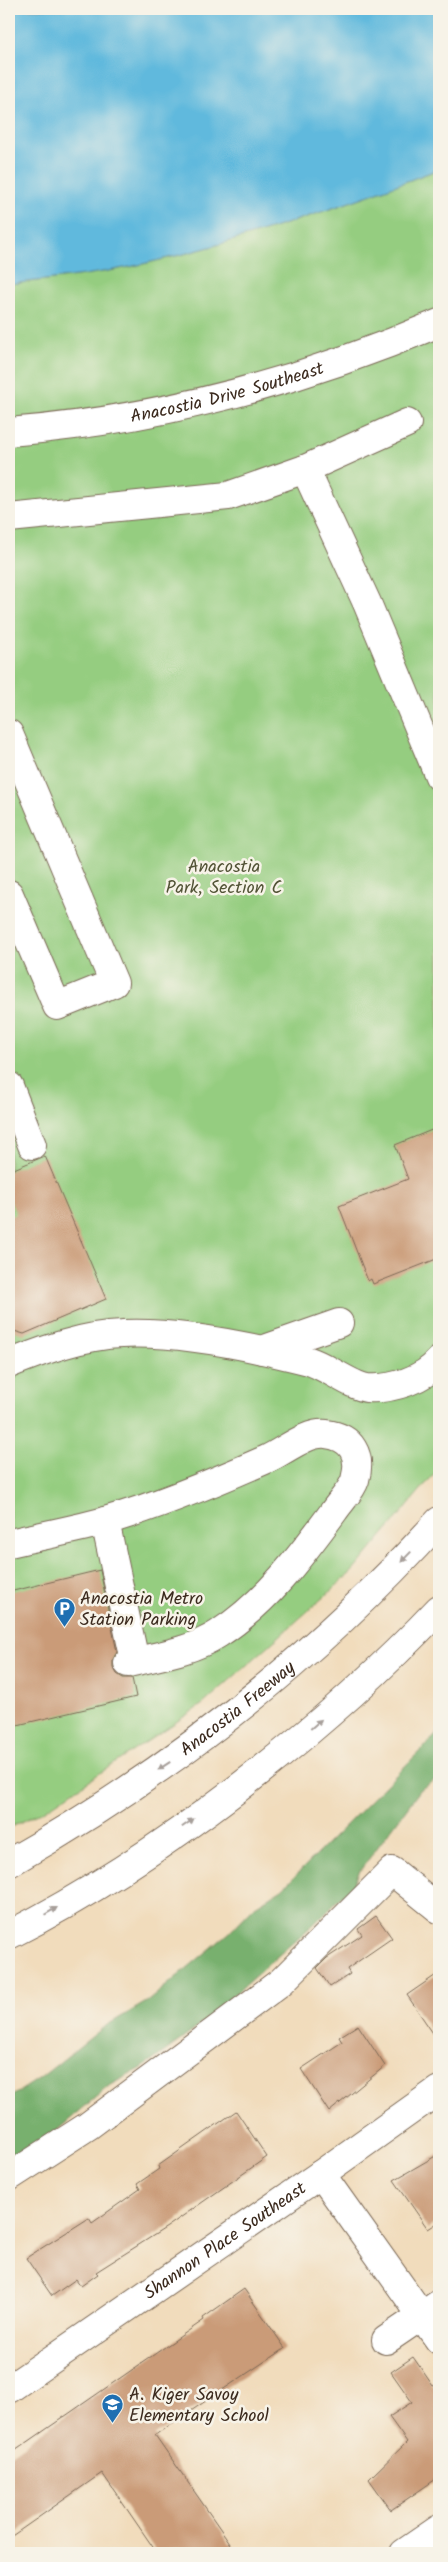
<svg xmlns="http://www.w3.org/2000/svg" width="448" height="2562" font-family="Kalam,sans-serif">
  <rect width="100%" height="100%" fill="#f7f3e8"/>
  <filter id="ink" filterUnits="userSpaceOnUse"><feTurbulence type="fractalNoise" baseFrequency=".02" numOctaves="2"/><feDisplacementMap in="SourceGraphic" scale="10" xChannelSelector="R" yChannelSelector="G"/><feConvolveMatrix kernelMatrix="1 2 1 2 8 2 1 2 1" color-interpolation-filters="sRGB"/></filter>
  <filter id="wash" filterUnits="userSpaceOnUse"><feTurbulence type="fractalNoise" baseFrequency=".0096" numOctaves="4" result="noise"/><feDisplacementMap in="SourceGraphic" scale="20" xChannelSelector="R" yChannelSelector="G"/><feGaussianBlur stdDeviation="1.12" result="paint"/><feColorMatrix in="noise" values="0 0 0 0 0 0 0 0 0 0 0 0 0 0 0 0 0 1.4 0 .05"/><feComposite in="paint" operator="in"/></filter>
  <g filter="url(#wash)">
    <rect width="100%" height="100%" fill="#f1dcbc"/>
    <path fill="#95cd80" stroke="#687c4f" d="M439 169V1468L353 1571 203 1704 45 1810 9 1828V284C55 279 102 274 147 263 247 240 344 205 439 169Z"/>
    <path fill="#78b06e" stroke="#5a6d46" d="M439 1732V1777L421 1789 359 1872 353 1885 315 1923 193 2031 142 2068 110 2085 48 2138 9 2162V2098L40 2078 104 2027 148 2001 229 1933 255 1906 282 1889Z"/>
    <path fill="#60b9dd" stroke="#4e727e" d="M9 9H439V169C344 205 247 240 147 263 102 274 55 279 9 284Z"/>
    <g id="blocks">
      <path fill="#ca9b78" d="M439 1127V1258L373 1284 371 1279 368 1281 339 1206 408 1179 395 1145Z
        M45 1156 106 1299 24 1334 14 1331 9 1319V1217L16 1214 9 1198V1171Z
        M100 1570 117 1652 113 1659V1667L117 1674 123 1678H132L136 1697 9 1727V1592Z
        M376 1916 392 1938 347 1969 350 1974 330 1987 317 1968 327 1958 362 1935 358 1929Z
        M439 1973V2042L407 1995Z
        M358 2025 385 2066 329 2112 301 2069 342 2042 339 2037Z
        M236 2111 267 2157 167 2227 96 2272 98 2274 81 2286 76 2279 52 2296 26 2258 89 2218 92 2223 140 2189 137 2184 159 2169 158 2166Z
        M439 2154V2222L428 2229 394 2180Z
        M244 2289 285 2348 155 2435 237 2553H157L102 2473 9 2538V2455L204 2320 203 2318Z
        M413 2357 433 2386 439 2384V2477L391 2510 369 2479 407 2442 389 2417 412 2402 391 2372Z"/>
    </g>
  </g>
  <g filter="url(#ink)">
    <use href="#blocks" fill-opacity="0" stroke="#7b6855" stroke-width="1"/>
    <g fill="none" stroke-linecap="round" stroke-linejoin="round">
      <defs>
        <g id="minor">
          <path id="s1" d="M9 432C158 420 301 382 439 323"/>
          <path d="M305 469 367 603 439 776"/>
          <path d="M9 518 228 496 305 469 407 423"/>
          <path d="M9 734 114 983 57 1006 9 894"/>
          <path d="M9 1086 32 1145"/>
          <path d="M262 1350 339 1323"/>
          <path d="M9 1364C44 1350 84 1335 122 1334 178 1331 254 1347 309 1361 326 1366 351 1386 367 1388 392 1390 424 1379 439 1361"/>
          <path d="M105 1521 132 1647"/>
          <path d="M9 1543C41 1536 73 1530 105 1521 160 1505 215 1482 267 1459 285 1451 306 1432 326 1434 352 1437 362 1455 355 1480 352 1490 340 1502 334 1511 301 1556 266 1603 218 1634 192 1651 158 1656 128 1663"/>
          <path d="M321 2174 439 2340"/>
          <path d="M9 2177 88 2126 282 1981 392 1871 439 1909"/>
          <path d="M386 2340 439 2304"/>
          <path id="s2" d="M9 2389 321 2174 439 2090"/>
        </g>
        <path id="major" d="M404 2553 439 2529"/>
        <g id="highway">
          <path id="s3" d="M9 1863C170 1772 315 1658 439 1521"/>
          <path d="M9 1935C160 1858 322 1732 439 1609"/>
        </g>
      </defs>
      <use href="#minor" stroke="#7b6855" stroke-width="30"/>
      <use href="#major" stroke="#7b6855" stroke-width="30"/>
      <use href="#highway" stroke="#7b6855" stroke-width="30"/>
      <use href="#minor" stroke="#fff" stroke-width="28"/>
      <use href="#major" stroke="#fff" stroke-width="28"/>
      <use href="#highway" stroke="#fff" stroke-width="28"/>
    </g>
    <defs><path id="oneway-solid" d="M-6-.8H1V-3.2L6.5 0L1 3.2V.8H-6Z" transform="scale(1.25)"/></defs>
    <g fill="#a79f9a">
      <use href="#oneway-solid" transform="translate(406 1557) rotate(134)"/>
      <use href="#oneway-solid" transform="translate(316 1724) rotate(-41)"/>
      <use href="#oneway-solid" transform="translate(164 1766) rotate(146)"/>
      <use href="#oneway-solid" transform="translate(188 1823) rotate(-35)"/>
      <use href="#oneway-solid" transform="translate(51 1911) rotate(-30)"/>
    </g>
  </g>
  <defs>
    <symbol id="parking-pin" viewBox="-11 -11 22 30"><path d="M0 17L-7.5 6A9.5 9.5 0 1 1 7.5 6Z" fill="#1f6fb2" stroke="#f7f3e8"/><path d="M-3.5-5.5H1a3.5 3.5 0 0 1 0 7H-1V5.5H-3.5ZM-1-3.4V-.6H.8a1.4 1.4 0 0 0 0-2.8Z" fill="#fff"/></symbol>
    <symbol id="school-pin" viewBox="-11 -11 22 30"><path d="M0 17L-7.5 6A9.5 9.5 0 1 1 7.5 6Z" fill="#1f6fb2" stroke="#f7f3e8"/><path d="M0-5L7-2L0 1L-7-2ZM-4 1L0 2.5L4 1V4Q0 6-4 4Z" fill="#fff"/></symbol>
  </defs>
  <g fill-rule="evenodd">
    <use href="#parking-pin" x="52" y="1596" width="25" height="34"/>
    <use href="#school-pin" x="100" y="2392" width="25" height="34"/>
  </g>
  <g text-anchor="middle" stroke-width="5" stroke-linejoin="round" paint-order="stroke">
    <g font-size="18" fill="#3b2a1e" stroke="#f7f3e8">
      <text dy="6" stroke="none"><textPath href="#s1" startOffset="222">Anacostia Drive Southeast</textPath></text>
      <text dy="6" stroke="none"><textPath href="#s3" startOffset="276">Anacostia Freeway</textPath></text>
      <text dy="6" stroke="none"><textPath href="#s2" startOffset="262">Shannon Place Southeast</textPath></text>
    </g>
    <g font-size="18" fill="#525336" stroke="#f7f3e8">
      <text x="224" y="872">Anacostia<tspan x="224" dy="21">Park, Section C</tspan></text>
    </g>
    <g font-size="18" fill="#3b2a1e" stroke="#f7f3e8" text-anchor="start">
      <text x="80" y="1604">Anacostia Metro<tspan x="80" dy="21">Station Parking</tspan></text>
      <text x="129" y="2400">A. Kiger Savoy<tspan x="129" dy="21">Elementary School</tspan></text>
    </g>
  </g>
  <rect width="448" height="2562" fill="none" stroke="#f7f3e8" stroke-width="30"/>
</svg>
